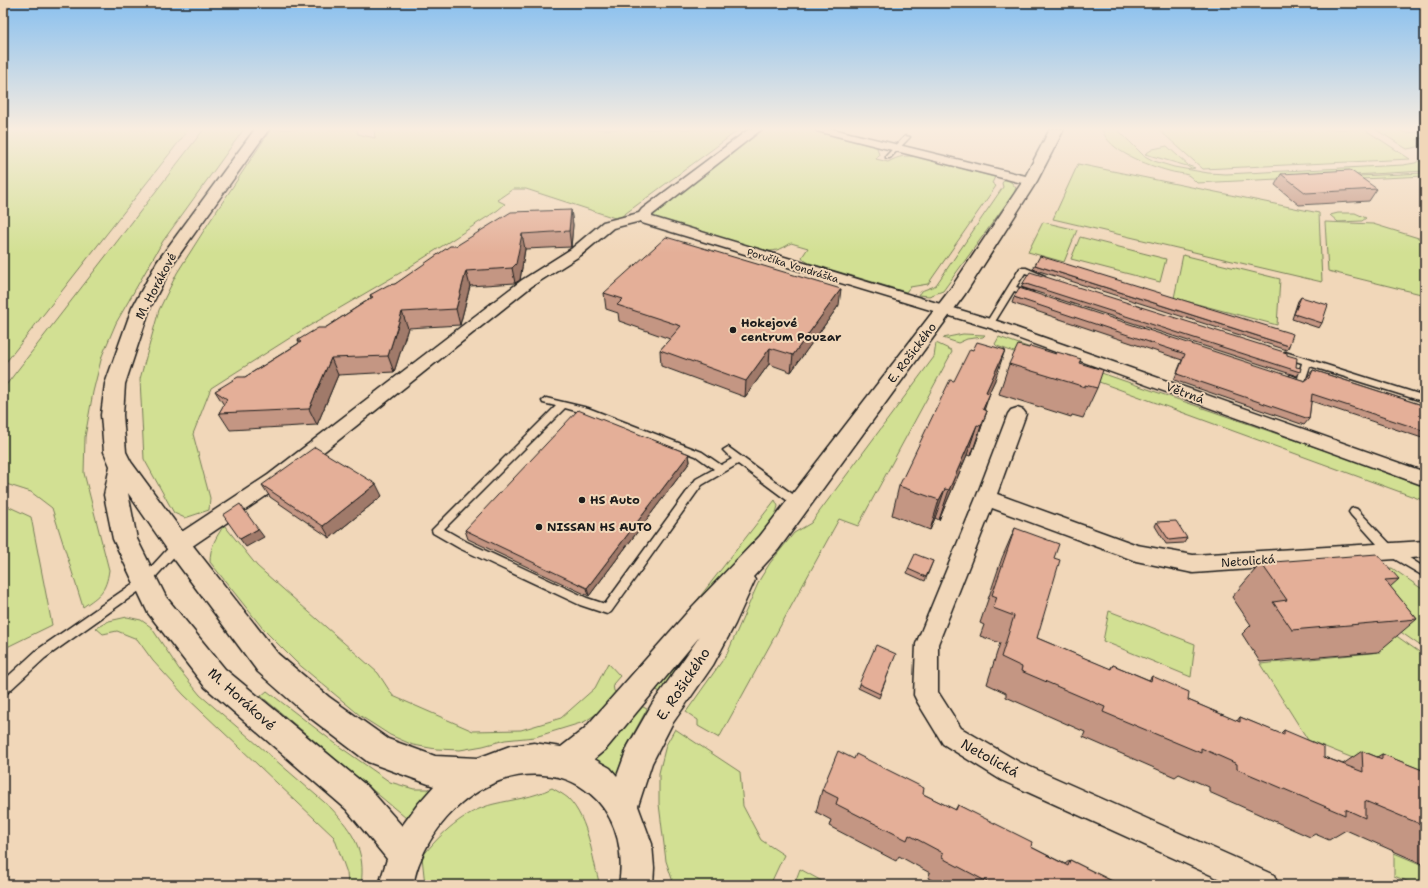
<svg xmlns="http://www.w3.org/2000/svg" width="1428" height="888" font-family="'Shantell Sans',sans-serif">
  <rect width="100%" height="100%" fill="#f1d7b9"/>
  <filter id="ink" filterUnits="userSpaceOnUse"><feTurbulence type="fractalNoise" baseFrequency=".025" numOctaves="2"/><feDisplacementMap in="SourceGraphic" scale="8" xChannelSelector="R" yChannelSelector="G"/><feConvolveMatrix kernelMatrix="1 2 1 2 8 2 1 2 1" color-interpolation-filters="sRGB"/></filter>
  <g filter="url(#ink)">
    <path fill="#d2e093" stroke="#777e58" d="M3 129H189L3 366Z
      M204 129H244L163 241 116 323 102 356 93 392 85 437 84 473 109 570C106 592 100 595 83 607L52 508 31 492 3 483V389Z
      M271 129H357L358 134 375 138 374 129H740L618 219 526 189H513L497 200 505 204 498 210 405 270 304 329 211 388 193 434 210 498 209 510 185 518 174 513 144 459 140 379 159 310 177 273 210 221Z
      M763 129H807L877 147 879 155 876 159 888 162C899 156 905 155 918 157L995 177 992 183 996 186 928 284 910 287 906 292 809 263 804 260 802 257 808 248 791 243C781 250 773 252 761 251L659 221 654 217 653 212 656 208Z
      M1102 129H1117L1143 155 1154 161 1174 167 1208 173 1226 174 1403 165 1415 163 1425 158V171L1335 176 1336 177 1425 173V176L1340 180 1318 177 1197 183C1194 180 1191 177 1188 175 1182 173 1175 173 1169 171 1148 165 1108 152 1102 129Z
      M1158 129H1364L1410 159 1203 169Z
      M1375 129H1396L1407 133 1416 132 1425 138 1417 139 1419 144 1418 147 1407 149Z
      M1167 146 1189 166 1195 168 1191 169 1187 166 1145 154 1153 149Z
      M1078 164 1319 213 1322 282 1053 219Z
      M1005 179 1011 182 1016 188 1014 193 943 291 929 296 918 295C921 289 930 289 936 285L1003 187 1002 183Z
      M1338 213H1355L1366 218 1362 221 1338 222 1330 215Z
      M1043 222 1077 230 1064 262 1028 252Z
      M1325 222 1373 224 1425 240V295L1328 271Z
      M1080 237 1166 259 1160 282 1071 259Z
      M1183 255 1280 279 1277 325 1174 298Z
      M963 334 985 335 983 337 967 339 958 343 943 338Z
      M999 337 1059 358 1053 366 997 346 995 344Z
      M936 343 951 350 952 352 858 526 839 519 719 738 698 726V720L686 712 727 654 760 579 770 563 794 533 811 523 934 357Z
      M1061 359 1425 485V501L1058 367Z
      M775 500 778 506C775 518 769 527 761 537L681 621Z
      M3 504 31 517 52 625 3 649Z
      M224 525 257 566 378 673 393 696 473 731 521 730 561 718 595 688 608 663 620 676 613 684 614 691 618 694 604 709 584 722 535 737 505 740 483 746 460 750 436 749 413 745 390 735 362 717 296 662 264 630 210 562C210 546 216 538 224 525Z
      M1392 568 1425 591V649L1385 621 1348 572Z
      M1109 611 1195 644 1191 677 1103 641Z
      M127 617 141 620 151 627 179 669 200 695 331 808C353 832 366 851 361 885H348L347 873 334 837 184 695 153 661 137 639 117 631 103 634 96 628 109 621Z
      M1378 623 1425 656V787L1308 740 1260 664 1381 652 1359 624Z
      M687 646 693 650 660 692 653 688Z
      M267 691 340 747 390 782 414 789H436L406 818 261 696Z
      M639 705 647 709 625 749 616 780 596 759Z
      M675 729 740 772 743 806 761 840 784 855 770 885H674L666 861 659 804V773L666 745Z
      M552 788C557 791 563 794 568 798 590 821 591 856 600 885H425L422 857C440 834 464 811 494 804 515 799 532 798 552 788Z
      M1394 853 1425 866V885H1417L1394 876Z
      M800 869 829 885H794Z"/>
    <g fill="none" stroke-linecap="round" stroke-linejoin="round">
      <defs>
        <path id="lane" d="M905 136 910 137 890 158H886V156Z
          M1020 268H1026L1045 276 1041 278 1025 273 1016 287 1033 292V296H1030L1014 291 993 325H987L986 323Z
          M1285 352 1425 396V402L1310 366 1304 384C1299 385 1290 382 1287 378L1291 375 1298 378 1302 363 1282 357 1281 355Z
          M546 398 588 408 702 452 721 465 732 459 723 450 728 447 802 501 804 504 802 507H796L738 464 702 485 611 612 607 614 580 605 459 548 433 533 432 530 556 406 543 403 542 401ZM565 408 583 413 696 456 714 469 696 479 605 604 587 598 467 542 444 529Z
          M1354 508 1357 509 1394 548 1425 568V577L1386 554 1351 515 1349 512 1351 509Z
          M177 542 181 543 182 546 181 549 149 584 45 658 7 693 3 694V681L37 650 141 578 173 543Z"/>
        <path id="street" d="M749 129H762L652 215V217L1000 322 1425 472V486L990 328 642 223 641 221 613 228 581 255 532 286 282 485 185 551 178 553 171 551 168 545 171 539 268 475 522 280 571 249 603 222 639 213 642 209Z
          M816 129H833L1034 178 1036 181 1034 184 1030 185 817 131Z
          M1017 408 1023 410 1026 414 997 494 1137 545 1193 555 1425 541V557L1193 573 1136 561 992 508 938 644V692L961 728 1019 762 1274 875 1278 885H1233L1001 780 943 744 918 703 914 695 916 644 976 498 1008 414 1011 410Z"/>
        <path id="secondary" d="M255 129H269L174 262 150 308 125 384 123 415 126 452 131 462 187 538 278 654 329 697 388 739 435 756 478 758 510 746 534 743 561 747 584 729 692 607 760 536 949 291 1023 181 1050 129H1064L1037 181 965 294 778 550 753 577 755 580 735 624 713 665 672 724 652 763 638 806 652 844 654 868 653 885H619C624 854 618 823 597 800 581 784 565 776 543 775 490 770 441 811 421 859 417 867 415 876 413 885H379L387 859 346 809 205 687 148 613 113 539 104 495 110 466 104 452 101 415 105 384 132 308 157 262ZM128 493 169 552 258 672 309 717 368 762 434 786 418 804 402 826 368 787 225 669 166 597 137 539ZM700 636 652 704 628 746 617 776 610 768 594 759 606 749Z"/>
      </defs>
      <use href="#lane" stroke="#1c1c1c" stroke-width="3"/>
      <use href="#street" stroke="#1c1c1c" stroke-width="3"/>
      <use href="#secondary" stroke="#1c1c1c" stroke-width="3"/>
      <use href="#lane" fill="#f1d7b9" fill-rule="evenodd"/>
      <use href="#street" fill="#f1d7b9" fill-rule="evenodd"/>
      <use href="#secondary" fill="#f1d7b9" fill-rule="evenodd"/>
    </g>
    <path fill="#c49683" stroke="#1c1c1c" d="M1281 174 1377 189 1369 201 1299 205 1275 185Z
      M571 210 573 225 571 247 525 249 520 280 515 283 470 286 460 325 408 328 394 372 338 375 317 425 230 430 219 413 224 405 215 391 245 377 299 343 298 340 325 328 371 298 370 295 395 284 456 246Z
      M1035 265 1289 346 1287 350 1033 269Z
      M1023 283 1287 355 1300 372 1297 376 1021 287Z
      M604 293 839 305 791 372 769 364 745 397 661 366 660 350 670 339 619 321 618 313 606 309Z
      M1014 297 1305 381 1307 379 1308 376 1313 370 1425 406V439L1311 401 1309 419 1304 425 1174 380 1182 360 1012 303Z
      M1301 297 1322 323 1319 328 1292 319 1298 301Z
      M1079 363 1097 388 1083 418 1072 415 1071 417 999 394 1009 364Z
      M995 380 989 392 984 410 987 411 977 440 971 456 967 455 939 520 935 518 930 530 892 515 899 486Z
      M689 454 690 462 589 596 468 539 465 530Z
      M262 485 382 496 330 538 270 497Z
      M1157 522 1187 538 1184 543 1166 544 1155 526Z
      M1015 528 1054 558 1037 638 1110 669 1113 665 1149 680 1152 676 1188 700 1237 721 1240 717 1280 734 1284 730 1324 757 1343 764 1362 751 1377 757 1382 754 1424 771 1425 770V865L1346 830 1329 840 1315 834 1310 837 1209 792V787L1179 774 1175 777 1083 737 1085 732 1006 697V693L987 684 1000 643 980 636 984 625 980 623 1002 558Z
      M933 561 925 581 907 573 908 569Z
      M1261 563 1399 579 1390 587 1417 619 1378 652 1260 662 1242 634 1251 625 1232 597Z
      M894 658 879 698 858 688 859 684Z
      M822 790 923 794 955 810 958 805 1031 847 1065 864 1070 860 1120 885H941L928 878 930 873 899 856 896 861 829 826 831 820 816 812Z"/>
    <path fill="#a07a6a" stroke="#1c1c1c" d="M571 210 573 225 571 247 569 231Z
      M522 234 525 249 520 280 515 283 512 268Z
      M466 271 470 286 460 325 456 309Z
      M841 289 839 305 791 372 793 355Z
      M402 312 408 328 394 372 388 356Z
      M770 348 769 364 745 397 746 381Z
      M1005 350 995 380 976 421 986 392Z
      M331 358 338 375 317 425 309 409Z
      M990 393 979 425 983 409Z
      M987 411 977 440 971 456 981 426Z
      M977 425 967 455 939 520 949 490Z
      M689 454 690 462 589 596 587 588Z
      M376 484 382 496 330 538 323 526Z
      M945 489 935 518 930 530 939 500Z
      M258 529 264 537 246 547 240 539Z"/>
    <path fill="#e4af98" stroke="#1c1c1c" d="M1350 170 1377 189 1306 193 1281 174Z
      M571 210 569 231 522 234 516 264 512 268 466 271 456 309 402 312 388 356 331 358 309 409 219 413 227 399 215 391 238 377H245L301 342 298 340 318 328H325L373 297 370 295 388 285 395 284 450 246H456L511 212Z
      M666 237 841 289 793 355 770 348 746 381 660 350 681 326 617 305 623 299 604 293Z
      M1040 256 1293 334 1289 346 1035 265Z
      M1030 272 1287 353V355L1297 358 1296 367 1301 368 1300 372 1023 283Z
      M1019 288 1305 381 1310 377 1313 370 1425 406V431L1312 394 1309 419 1177 374 1185 354 1014 297Z
      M1301 297 1328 305 1322 323 1294 314Z
      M977 342 1005 350 986 392 990 393 983 409 987 411 981 426 977 425 949 490 945 489 939 500 899 486 950 380 954 381 970 349 973 350Z
      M1018 345 1029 348 1030 346 1056 354 1057 352 1081 359 1079 363 1103 370 1097 388 1085 385V387L1009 364Z
      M578 410 689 454 587 588 465 530Z
      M315 447 376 484 323 526 262 485Z
      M240 504 258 529 240 539 223 515Z
      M1176 521 1187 538 1169 540 1157 522Z
      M1015 528 1059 544 1054 558 1060 560 1037 638 1111 669 1113 665 1151 681 1152 676 1189 692 1188 700 1240 722V717L1284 735V730L1324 747V757L1363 772 1362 751 1382 759V754L1425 771V826L1365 801V818L1345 809V815L1237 769V764L1201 748V753L1103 712 1105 707 1021 671 1022 667 1001 657 1014 616 993 608 997 597 992 595Z
      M915 554 933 561 926 577 908 569Z
      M1377 554 1399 579 1385 580 1417 619 1292 630 1273 602 1287 600 1261 563Z
      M876 645 896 654 880 694 859 684Z
      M838 751 854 759 856 754 924 788 923 794 956 810 958 805 1032 842 1031 847 1068 866 1070 860 1120 885H993L942 858 943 853 909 835 907 840 836 804 838 798 822 790Z"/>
  </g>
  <linearGradient id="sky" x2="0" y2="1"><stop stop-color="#89c0ef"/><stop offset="0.51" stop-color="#f9ede0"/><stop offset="1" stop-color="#f9ede0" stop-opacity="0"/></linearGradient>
  <rect width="1428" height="253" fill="url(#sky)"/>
  <g fill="#1c1c1c" stroke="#f1d7b9" stroke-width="1.5">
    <circle cx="733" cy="330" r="4"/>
    <circle cx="582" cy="500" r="4"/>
    <circle cx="539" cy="527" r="4"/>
  </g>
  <g text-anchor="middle" stroke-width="4" stroke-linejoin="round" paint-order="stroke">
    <g font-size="10" fill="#1c1c1c" stroke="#f1d7b9">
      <text transform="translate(793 265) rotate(17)" y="4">Poručíka Vondráška</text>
    </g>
    <g font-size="12" fill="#1c1c1c" stroke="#f1d7b9">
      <text transform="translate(156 286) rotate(-62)" y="4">M. Horákové</text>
      <text transform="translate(912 353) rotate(-53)" y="4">E. Rošického</text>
      <text transform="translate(1185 393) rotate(20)" y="4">Větrná</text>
      <text transform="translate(1248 561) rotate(-4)" y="4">Netolická</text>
    </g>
    <g font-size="12" font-weight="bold" fill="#1c1c1c" stroke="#f1d7b9" text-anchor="start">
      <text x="741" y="327">Hokejové<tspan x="741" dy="14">centrum Pouzar</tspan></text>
      <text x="590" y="504">HS Auto</text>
      <text x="547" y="531">NISSAN HS AUTO</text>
    </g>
    <g font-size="14" fill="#1c1c1c" stroke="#f1d7b9">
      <text transform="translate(683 684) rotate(-56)" y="5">E. Rošického</text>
      <text transform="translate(242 699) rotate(42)" y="5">M. Horákové</text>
      <text transform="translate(990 758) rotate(29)" y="5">Netolická</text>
    </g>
  </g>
  <rect width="1428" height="888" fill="none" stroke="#f1d7b9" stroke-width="16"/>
  <rect x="8" y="8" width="1412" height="872" fill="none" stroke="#1c1c1c" stroke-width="1.5" filter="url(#ink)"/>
</svg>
